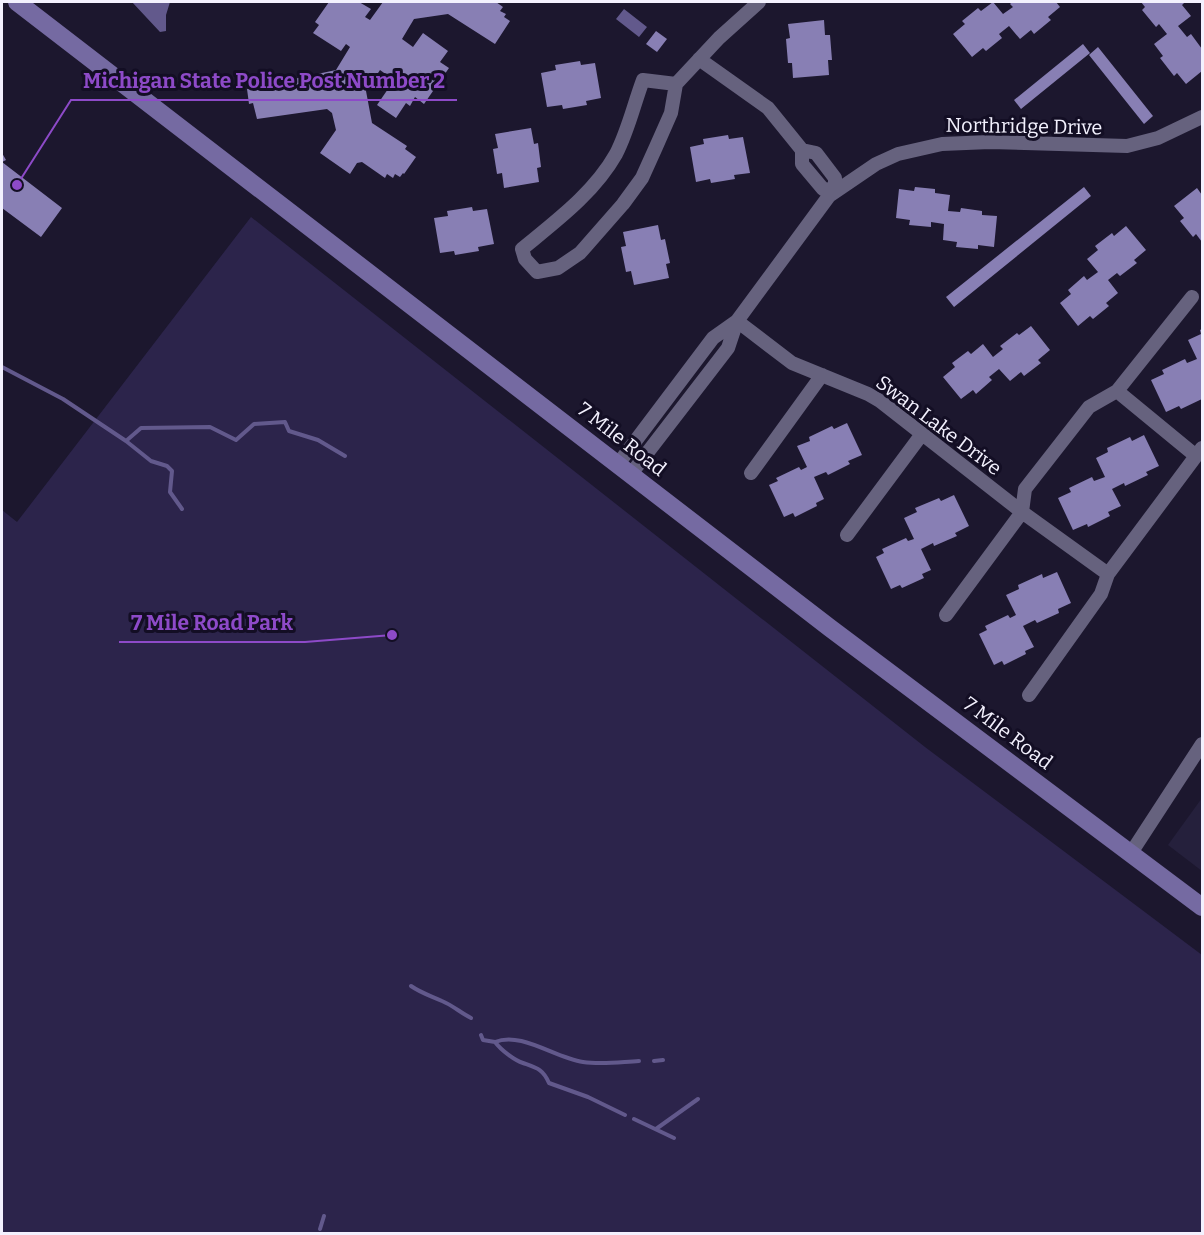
<svg xmlns="http://www.w3.org/2000/svg" width="1204" height="1235" font-family="Bitter,serif">
  <rect width="100%" height="100%" fill="#1c172e"/>
  <path fill="#25203c" d="M1202 798V871L1168 845Z"/>
  <path fill="#2c244b" d="M251 217 925 747 1202 955V1233H2V510L17 522Z"/>
  <path fill="#62598c" d="M132 2H170L166 15V31L160 32Z
    M624 9 647 27 639 37 616 19Z"/>
  <g fill="none" stroke-linecap="round" stroke-linejoin="round">
    <path stroke="#62598c" stroke-width="4" d="M2 367 63 399 126 441 141 428 210 427 236 440 254 424 285 422 289 431 318 440 345 456
      M126 441 151 461 167 466 172 471 170 492 182 509
      M411 986C421 993 431 996 442 1001 452 1005 461 1013 471 1018
      M481 1035 483 1040 495 1042C501 1050 514 1060 523 1063 537 1068 543 1069 549 1083L588 1097 625 1115
      M495 1042C521 1031 555 1058 583 1062 602 1065 620 1062 639 1061
      M654 1061 663 1060
      M634 1119 674 1138
      M656 1129 698 1099
      M320 1229 324 1216"/>
  </g>
  <path fill="#887fb4" d="M329 2H359L371 9 365 17 370 20 383 2H496L503 7 500 11 506 14 504 17 510 21 495 44 448 14 414 19 402 39 413 47 423 33 448 51 440 62 449 68 424 104 415 97 410 106 406 103 396 118 377 105 388 89 384 87 391 78 380 70 366 91 372 123 407 146 405 149 416 157 404 174 403 173 400 177 395 174 393 178 387 174 385 178 362 162 357 163 350 174 320 153 336 130 332 113 327 109 257 119 253 103 249 104 247 89 336 70 350 47 346 44 341 51 313 33 319 25 315 22Z
    M993 2 1003 14 1013 7 1010 4 1012 2H1056L1060 7 1048 17 1051 20 1034 34 1031 30 1020 39 1009 26 999 34 1002 38 986 51 983 48 972 57 953 34 965 24 962 21 978 8 981 11Z
    M1141 2H1185L1182 5 1191 16 1178 26 1187 37 1191 34 1202 49 1201 53 1202 56V71L1186 84 1177 73 1174 76 1160 58 1163 56 1154 44 1167 34 1159 24 1156 27 1142 10 1145 7Z
    M824 20 825 35H830L832 60H828L829 75 793 78 792 63H788L786 39 790 38 788 24Z
    M656 31 667 39 657 52 646 44Z
    M1083 44 1090 53 1021 109 1014 100Z
    M1098 47 1153 116 1144 124 1089 55Z
    M580 61 581 65 595 63 601 98 586 101 587 105 563 109 562 105 547 107 541 73 556 70 555 65Z
    M531 128 534 144 538 143 541 167 537 168 539 182 504 188 502 173 497 174 493 149 498 148 495 134Z
    M728 135 729 139 743 137 750 173 734 175 735 179 711 183 710 179 696 182 690 147 704 144 703 139Z
    M2 153 6 160 2 162 62 208 41 237 2 208Z
    M915 187 935 189V193L950 195 948 211 960 212 961 208 982 211V215L997 216 994 247 978 245V249L956 247 957 242 943 240 944 224 931 222V227L909 225 910 220 896 218 899 189 914 191Z
    M1084 187 1091 196 954 307 946 297Z
    M1197 188 1202 195V242L1196 234 1193 237 1180 221 1184 218 1174 206Z
    M472 207 473 211 487 209 494 244 478 247 479 251 455 255 454 251 440 253 434 218 448 216 447 211Z
    M658 225 661 240 665 239 670 263 666 264 669 278 634 285 631 271 626 272 621 247 626 246 623 232Z
    M1126 226 1146 250 1134 260 1137 263 1120 276 1117 273 1108 280 1118 293 1106 303 1109 306 1093 319 1090 316 1078 326 1060 303 1071 294 1068 290 1084 276 1087 280 1098 272 1087 259 1098 250 1095 246 1112 233 1114 236Z
    M1031 326 1050 350 1038 360 1041 363 1024 376 1021 372 1010 381 999 369 989 377 992 380 976 394 973 390 961 399 943 377 955 367 952 363 968 351 971 354 983 344 993 357 1003 349 1000 346 1017 333 1019 335Z
    M1202 329V399L1181 409 1179 406 1166 412 1151 380 1164 374 1162 370 1185 359 1187 363 1197 359 1188 340 1201 334 1200 330Z
    M847 423 862 455 848 461 850 464 828 475 826 472 814 477 824 499 816 503 817 506 795 517 793 513 784 517 769 485 778 481 776 478 799 467 801 470 807 467 797 446 810 441 809 437 832 426 834 429Z
    M1144 435 1159 466 1146 472 1148 475 1125 486 1124 483 1112 489 1121 506 1108 512 1110 516 1088 527 1087 524 1073 530 1058 498 1071 492 1069 488 1092 477 1094 481 1105 477 1096 458 1108 452 1107 448 1130 437 1132 441Z
    M954 495 969 526 955 533 957 536 934 546 933 543 921 549 931 570 922 574 924 578 902 588 900 585 891 589 876 557 884 553 882 549 906 538 908 541 914 539 904 518 917 512 915 508 939 498 941 501Z
    M1057 572 1071 603 1058 609 1059 613 1037 623 1035 620 1023 626 1034 647 1025 651 1026 654 1004 665 1002 661 994 665 979 634 987 630 985 626 1008 615 1010 618 1016 615 1006 595 1019 589 1018 585 1042 574 1043 578Z"/>
  <g fill="none" stroke-linecap="round" stroke-linejoin="round">
    <path stroke="#66627e" stroke-width="14" d="M699 59 768 108 802 150V164L823 189 835 190V178L816 153 802 150
      M676 84 643 80C634 104 628 131 616 154 594 193 556 221 522 249L525 259 537 272 558 268 580 253 623 204 642 178 656 147 671 113 676 84 719 38 759 2
      M737 321 792 363 868 394 880 401 1022 512 1108 574
      M1117 391 1196 456
      M618 464 713 338 737 321
      M751 473 822 375
      M631 474 728 348 737 321 829 196 876 164 898 154 942 144 990 142 1127 146 1158 138 1202 117
      M847 535 922 434
      M946 615 1022 512 1025 489 1089 407 1117 391 1192 297
      M1029 695 1101 594 1108 574 1202 448
      M1131 853 1202 744"/>
    <path stroke="#756aa2" stroke-width="18" d="M17 2 830 628 1202 907"/>
  </g>
  <g text-anchor="middle" stroke-width="6" stroke-linejoin="round" paint-order="stroke">
    <g font-size="20" fill="#f3f1fe" stroke="#130e24">
      <text transform="translate(1024 126) rotate(1)" y="7">Northridge Drive</text>
      <text transform="translate(939 425) rotate(37)" y="7">Swan Lake Drive</text>
      <text transform="translate(622 439) rotate(38)" y="7">7 Mile Road</text>
      <text transform="translate(1008 733) rotate(37)" y="7">7 Mile Road</text>
    </g>
  </g>
  <path fill="none" stroke="#8d4ac8" stroke-width="2" d="M17 185L71 100H457M392 635L305 642H119"/>
  <g fill="#8d4ac8" stroke="#130e24" stroke-width="2">
    <circle cx="17" cy="185" r="6"/>
    <circle cx="392" cy="635" r="6"/>
  </g>
  <g font-size="21" text-anchor="middle" font-weight="bold" fill="#8d4ac8" stroke="#130e24" stroke-width="6" stroke-linejoin="round" paint-order="stroke">
    <text x="264" y="88">Michigan State Police Post Number 2</text>
    <text x="212" y="630">7 Mile Road Park</text>
  </g>
  <rect width="1204" height="1235" fill="none" stroke="#f3f1fe" stroke-width="6"/>
</svg>
